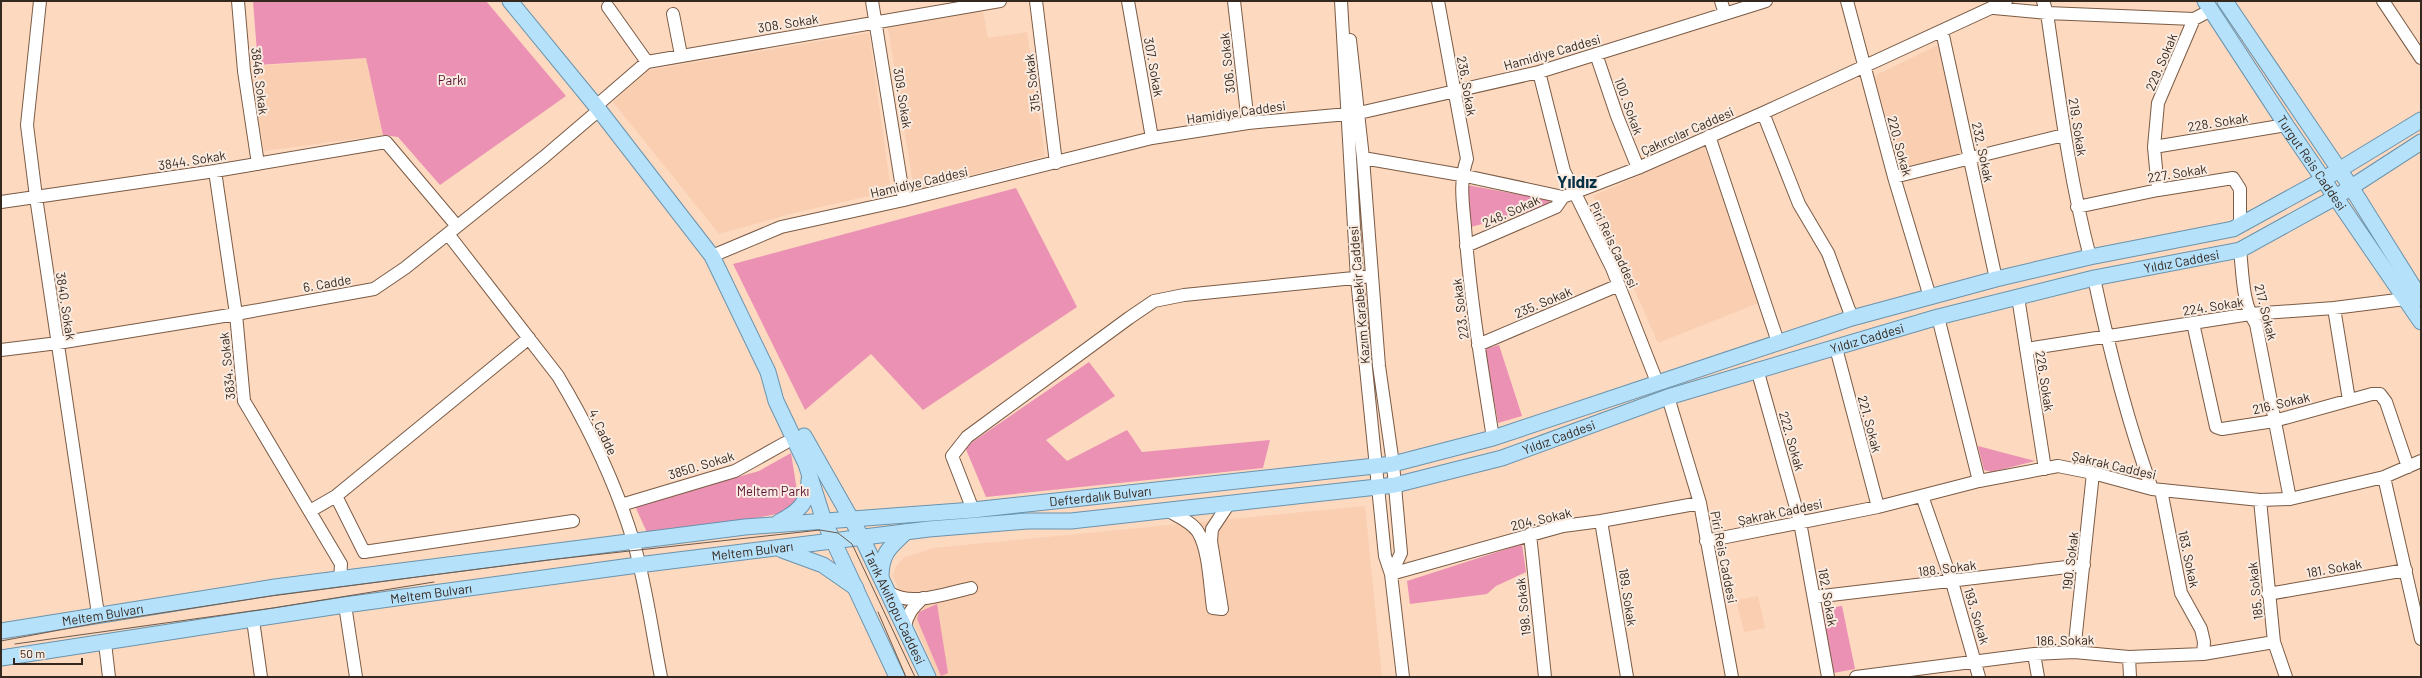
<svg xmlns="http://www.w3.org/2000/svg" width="2422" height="678" font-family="Barlow,sans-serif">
  <rect width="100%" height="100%" fill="#fdd9c0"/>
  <path fill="#f9ceb1" d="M983 11 988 38 1027 32 1045 156 914 190 888 28Z
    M869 33 891 191 794 213 719 234 613 102 649 70Z
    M1938 45 1962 153 1901 168 1874 76Z
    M366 57 383 135 264 151 249 67Z
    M1704 147 1761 302 1658 343 1593 196Z
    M1365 506 1382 677H938L893 576 895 568 903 558 933 548Z
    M1758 596 1765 628 1744 632 1736 600Z"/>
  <path fill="#eb91b3" d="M253 1H486L566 96 440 185 398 137 383 135 366 58 258 65Z
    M1467 185 1550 200 1548 206 1471 227Z
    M1016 188 1077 307 923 410 871 354 805 410 733 264Z
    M1499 345 1522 416 1498 423 1485 349Z
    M1089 362 1115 396 1046 440 1067 461 1127 430 1142 452 1270 440 1263 468 986 497 965 447Z
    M1978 446 2035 461 1992 472 1984 470Z
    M791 453 799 503 794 511 649 537 635 506 759 471Z
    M1522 544 1526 572 1496 586 1487 594 1410 604 1407 581Z
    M937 604 948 673 941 676 917 619 919 612Z
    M1842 606 1855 669 1833 673 1821 609Z"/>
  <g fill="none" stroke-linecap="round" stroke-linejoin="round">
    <defs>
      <path id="minor" d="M40 1 27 125 36 197 98 614
        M238 1 244 71 258 164
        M872 1 904 200
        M1036 1 1056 163
        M1128 1 1152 138
        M1234 1 1248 123
        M1341 1 1357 279 1385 556 1391 574 1403 677
        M1438 1 1467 159C1459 181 1463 204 1465 227 1470 298 1482 368 1493 438
        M1721 1 1725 14
        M1847 1 1894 177 1930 297
        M2043 1 2047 13C2059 95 2069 177 2090 257
        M2383 1 2421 58
        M608 7 647 62
        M1994 8 2047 13 2194 19 2211 10
        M673 14 681 55
        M1942 31 1996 279
        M1350 40 1363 158 1379 366 1393 464 1401 553 1391 574
        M1596 54 1617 116 1638 168
        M1539 72 1564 171 1612 268 1657 382
        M596 106 647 62 1000 1
        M1763 113 1799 204 1828 253 1852 318
        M1709 136 1778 342
        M2154 147 2286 125
        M1363 158 1461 175 1563 197 1638 168 1763 113 2006 1
        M215 171 236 314 244 401 341 564 340 580
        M1894 177 2064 135
        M2158 190 2154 147 2158 103 2194 19
        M1 202 215 171 386 142 456 225
        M2077 207 2158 190 2233 178 2240 189V226
        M448 234 558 376C588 426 616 485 633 540 646 584 652 632 661 677
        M1466 246 1556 207 1563 197
        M2240 250C2243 275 2242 303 2256 324L2290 499
        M712 256 781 227 904 200 1152 138 1248 123 1359 113 1539 72 1766 1
        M2094 278C2109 349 2127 420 2152 489
        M2018 297 2045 469
        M2334 308 2349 400
        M1938 317 1979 481
        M2193 323 2216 427 2222 429 2274 421 2372 394H2380L2386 402 2408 467
        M1478 345 1619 285
        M1836 348 1878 507
        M2026 349 2250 314 2334 308 2405 299
        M1 350 58 343 236 314 374 289 405 268 544 157 599 110
        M1757 369 1800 522 1828 677
        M1668 397 1700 503 1732 677
        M2384 477 2421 639
        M2161 490 2181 593 2201 629 2204 642 2203 654
        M336 496 364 552 573 521
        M1922 496 1952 582 1979 677
        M2260 500 2274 642 2286 677
        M621 505 735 471 785 443
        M973 510 952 456 967 437 1129 318 1154 301 1184 295 1364 277
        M1167 510C1177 516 1192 522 1198 532 1209 549 1210 588 1213 608L1222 609 1211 541 1212 529 1228 505
        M310 511 336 496 529 338
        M1601 521 1627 677
        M1530 534 1545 677
        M1706 541 1878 507 1979 481 2058 466 2093 473 2152 489 2260 500 2290 499 2384 477 2421 461
        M1391 574 1563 526 1601 521 1700 503
        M890 593C912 607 947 593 971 588
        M2268 594 2406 570
        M1814 597 2084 565
        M345 605 356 677
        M253 620 261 677
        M905 627C907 614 913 607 923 598
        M105 643 109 677
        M2074 652 2093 473
        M2034 654 2038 677
        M2129 657 2130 677
        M1856 677 2034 654 2074 652 2129 657 2203 654 2274 642"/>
      <g id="major">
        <path d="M510 1 596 106 712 256 768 372 776 401 806 464 824 521 897 677"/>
        <path id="s1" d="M2205 1 2286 125 2421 322"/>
        <path d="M2225 1 2351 187 2421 299"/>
        <path id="s2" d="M804 436 862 538 928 677"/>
        <path d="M779 522C798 512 809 503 809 480"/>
        <path d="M782 550 823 565 856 588"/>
        <path d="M881 577C881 553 890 547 906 532"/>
        <path id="s3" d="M1 631 275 587 745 527 973 510 1393 464 1493 438 1852 318 1996 279 2090 257 2233 229 2324 179 2421 120"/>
        <path id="s4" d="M1 658 345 605 638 565 929 529 1027 521H1071L1395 485 1502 458 1668 397 1938 317 2094 278 2240 250 2336 197 2421 142"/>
      </g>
    </defs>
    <use href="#minor" stroke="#7a5b45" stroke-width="14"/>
    <use href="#major" stroke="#6a93ac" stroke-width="17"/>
    <use href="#minor" stroke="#fff" stroke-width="12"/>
    <use href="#major" stroke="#b6e1fb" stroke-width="15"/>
    <path stroke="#6c594b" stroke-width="1" d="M878 612 906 677
      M1 641 102 622 271 596 548 560 820 530 838 533 852 544 915 677
      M15 644 273 608 434 582"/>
  </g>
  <g text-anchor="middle" stroke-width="4" stroke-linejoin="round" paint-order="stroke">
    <g font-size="13" fill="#35281e" stroke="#faebe1">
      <text transform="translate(788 23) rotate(-9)" y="5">308. Sokak</text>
      <text transform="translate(1552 52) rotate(-16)" y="5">Hamidiye Caddesi</text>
      <text transform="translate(2161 62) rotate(-67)" y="5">229. Sokak</text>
      <text transform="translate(1227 63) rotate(-96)" y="5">306. Sokak</text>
      <text transform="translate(1154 67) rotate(80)" y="5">307. Sokak</text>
      <text transform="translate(260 81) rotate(83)" y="5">3846. Sokak</text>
      <text transform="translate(1032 83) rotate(-97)" y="5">315. Sokak</text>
      <text transform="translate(1467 86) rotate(80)" y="5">236. Sokak</text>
      <text transform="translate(903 98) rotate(81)" y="5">309. Sokak</text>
      <text transform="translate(1629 106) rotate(70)" y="5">100. Sokak</text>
      <text transform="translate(1236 112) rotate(-8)" y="5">Hamidiye Caddesi</text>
      <text transform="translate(2218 122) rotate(-9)" y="5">228. Sokak</text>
      <text transform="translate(2078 127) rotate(81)" y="5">219. Sokak</text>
      <text transform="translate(1687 131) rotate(-24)" y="5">Çakırcılar Caddesi</text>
      <text transform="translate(1900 146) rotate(75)" y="5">220. Sokak</text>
      <text transform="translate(1983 152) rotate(78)" y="5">232. Sokak</text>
      <text transform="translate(192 160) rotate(-9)" y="5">3844. Sokak</text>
      <text dy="5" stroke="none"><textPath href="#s1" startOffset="194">Turgut Reis Caddesi</textPath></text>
      <text transform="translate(2177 173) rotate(-9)" y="5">227. Sokak</text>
      <text transform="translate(919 182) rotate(-13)" y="5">Hamidiye Caddesi</text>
      <text transform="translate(1511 211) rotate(-24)" y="5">248. Sokak</text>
      <text transform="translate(1614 245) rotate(64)" y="5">Piri Reis Caddesi</text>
      <text dy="5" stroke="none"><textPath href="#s4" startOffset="2224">Yıldız Caddesi</textPath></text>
      <text transform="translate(327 283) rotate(-10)" y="5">6. Cadde</text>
      <text transform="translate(1359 295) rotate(-95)" y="5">Kazım Karabekir Caddesi</text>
      <text transform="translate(1543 302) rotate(-23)" y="5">235. Sokak</text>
      <text transform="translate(66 306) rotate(81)" y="5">3840. Sokak</text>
      <text transform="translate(2213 306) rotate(-9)" y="5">224. Sokak</text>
      <text transform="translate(1460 309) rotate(-97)" y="5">223. Sokak</text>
      <text transform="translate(2266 312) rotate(76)" y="5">217. Sokak</text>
      <text dy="5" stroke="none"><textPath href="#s4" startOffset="1900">Yıldız Caddesi</textPath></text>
      <text transform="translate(227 366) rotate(-96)" y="5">3834. Sokak</text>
      <text transform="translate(2045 381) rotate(81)" y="5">226. Sokak</text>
      <text transform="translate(2281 403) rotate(-13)" y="5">216. Sokak</text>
      <text transform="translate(1870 424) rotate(75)" y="5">221. Sokak</text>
      <text transform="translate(603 432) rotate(65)" y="5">4. Cadde</text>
      <text dy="5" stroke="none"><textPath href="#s4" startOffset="1576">Yıldız Caddesi</textPath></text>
      <text transform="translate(1792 441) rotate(74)" y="5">222. Sokak</text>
      <text transform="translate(701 465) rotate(-17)" y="5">3850. Sokak</text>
      <text transform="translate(2114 465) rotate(13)" y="5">Şakrak Caddesi</text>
      <text dy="5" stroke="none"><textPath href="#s3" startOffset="1108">Defterdalık Bulvarı</textPath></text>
      <text transform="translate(1780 512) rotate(-12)" y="5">Şakrak Caddesi</text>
      <text transform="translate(1541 519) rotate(-13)" y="5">204. Sokak</text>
      <text dy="5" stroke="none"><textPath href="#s4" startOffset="759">Meltem Bulvarı</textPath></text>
      <text transform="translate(1724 557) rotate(79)" y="5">Piri Reis Caddesi</text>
      <text transform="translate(2189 559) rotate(78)" y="5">183. Sokak</text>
      <text transform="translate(2070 561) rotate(-83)" y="5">190. Sokak</text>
      <text transform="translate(1947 568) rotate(-7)" y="5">188. Sokak</text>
      <text transform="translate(2334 568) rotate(-10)" y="5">181. Sokak</text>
      <text transform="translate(2255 591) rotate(-96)" y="5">185. Sokak</text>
      <text dy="5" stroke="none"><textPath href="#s4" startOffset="435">Meltem Bulvarı</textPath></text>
      <text transform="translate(1628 597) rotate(81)" y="5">189. Sokak</text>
      <text transform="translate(1828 597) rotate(80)" y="5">182. Sokak</text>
      <text dy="5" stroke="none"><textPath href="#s2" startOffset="194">Tarık Akıltopu Caddesi</textPath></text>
      <text transform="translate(1523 607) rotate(-96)" y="5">198. Sokak</text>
      <text dy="5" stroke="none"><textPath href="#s3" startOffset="103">Meltem Bulvarı</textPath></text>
      <text transform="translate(1977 616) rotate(73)" y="5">193. Sokak</text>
      <text transform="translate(2065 640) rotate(-1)" y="5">186. Sokak</text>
    </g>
    <g font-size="13" fill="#591134" stroke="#faebe1">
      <text x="452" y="85">Parkı</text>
      <text x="773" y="496">Meltem Parkı</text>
    </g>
    <g font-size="17" font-weight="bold" fill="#043046" stroke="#faebe1">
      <text x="1577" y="188">Yıldız</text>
    </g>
  </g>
  <rect width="2422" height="678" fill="none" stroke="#35281e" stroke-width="4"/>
  <path d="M14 658v6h68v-6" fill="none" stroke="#35281e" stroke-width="2"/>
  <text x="20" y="658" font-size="12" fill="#35281e" stroke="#faebe1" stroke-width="3" paint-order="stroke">50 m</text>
</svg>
